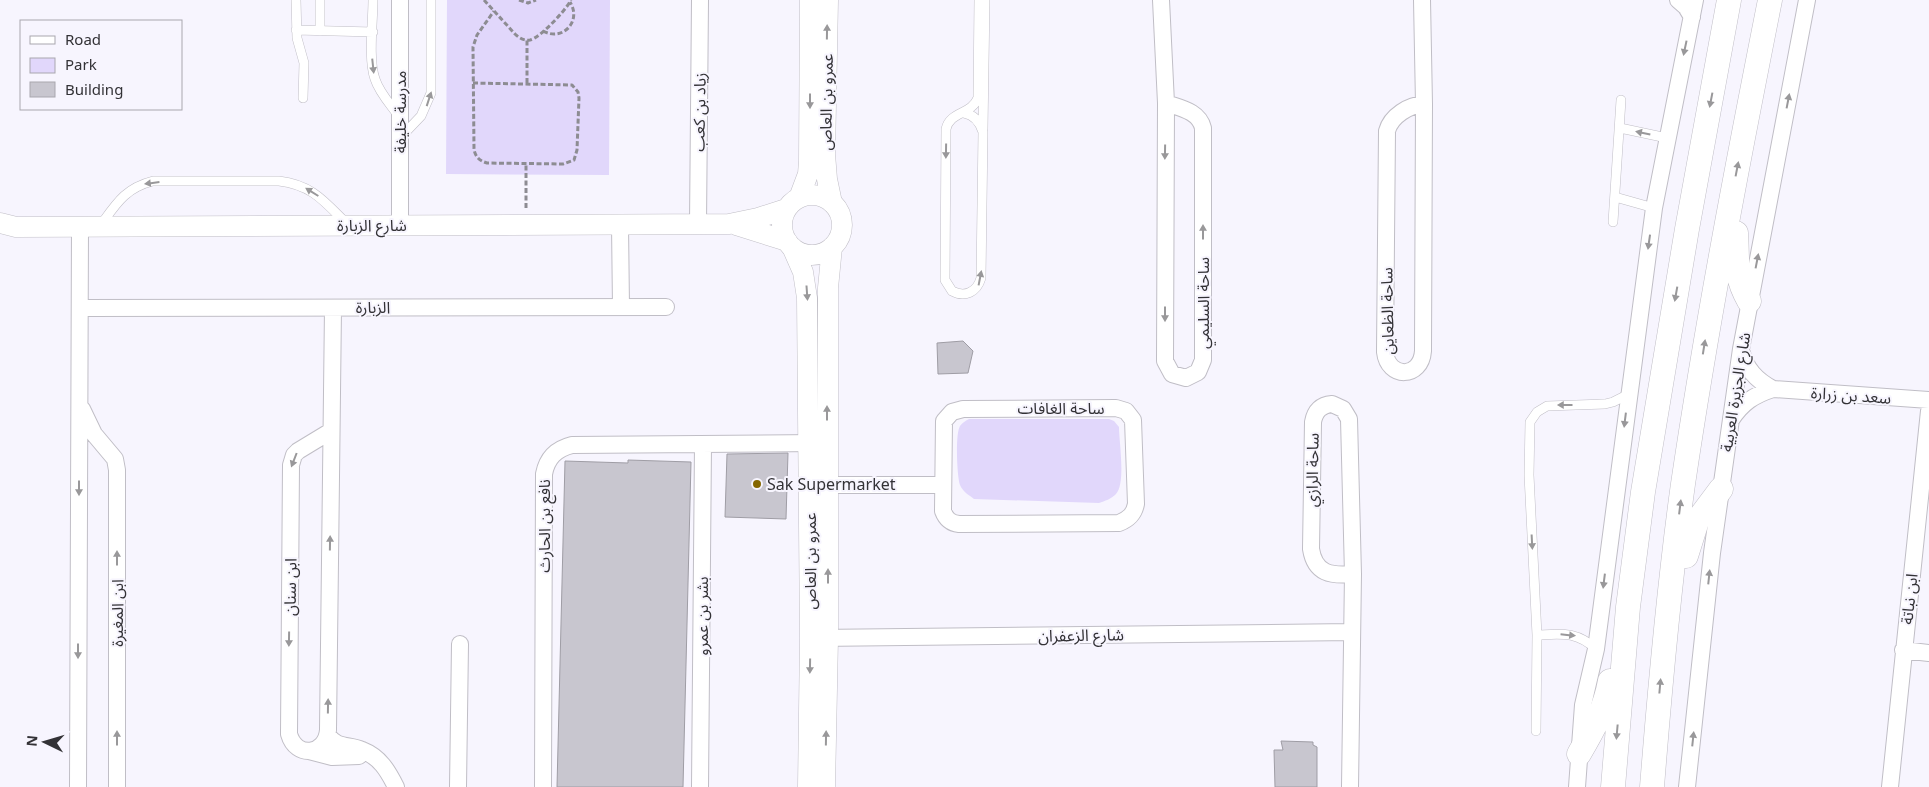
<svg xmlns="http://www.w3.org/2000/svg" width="1929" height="787" font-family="'Noto Sans','Noto Sans Arabic',sans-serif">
  <rect width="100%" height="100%" fill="#f7f5fe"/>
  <path fill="#e1d7fb" d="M447 0H610L609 175 446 174Z
    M969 419H1109L1114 421 1119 427C1119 442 1126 483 1116 494 1111 499 1105 501 1099 503L974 499C969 495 963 492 960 485 957 477 955 434 960 426 962 423 965 421 969 419Z"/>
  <path fill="#c8c6cf" stroke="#9f9da5" d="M963 341 973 351 968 373 938 374 937 343Z
    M788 453 786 519 725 517 727 454Z
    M628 460 691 462 683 787H557L565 461 628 463Z
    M1281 741 1313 742V745L1317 747V787H1275L1274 750H1283Z"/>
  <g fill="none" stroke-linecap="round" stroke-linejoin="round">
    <defs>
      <path id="service" d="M296 0 297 38 304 63 303 98
        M373 0C373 22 368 59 375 79 379 92 390 104 398 115
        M296 30 373 32
        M320 31V0
        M964 113C975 115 980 122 983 132L981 278C977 292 965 298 952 291L945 280 946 129C950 111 971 115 978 98L979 0
        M1620 128 1667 138
        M983 129 985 0
        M400 138 421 116 431 93V0
        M1615 197 1654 208
        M1613 222 1621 100
        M100 226C116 204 125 188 153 181H279C312 185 324 201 346 223
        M1537 635C1562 634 1576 631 1596 649
        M1536 731 1537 635 1529 475 1530 422 1537 412 1547 406 1605 404 1613 402 1629 394"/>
      <path id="minor" d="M400 0V225
        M1161 0 1166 103 1165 361 1172 374 1186 378 1198 372 1203 360V128C1199 111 1180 108 1166 103
        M1422 0 1424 104
        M1678 0 1686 7 1692 17
        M1424 104 1423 351C1421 379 1388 379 1385 352L1387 131C1391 116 1409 105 1424 104Z
        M698 224 700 0
        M620 225 621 307
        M80 308 666 307
        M1741 350C1746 369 1756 380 1773 389
        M1332 404 1343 409 1349 419 1353 574C1331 576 1315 574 1311 549L1313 422C1315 411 1321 405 1332 404Z
        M1116 408 1126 411 1133 420 1136 504C1134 514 1129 519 1119 523L959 524C950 523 946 519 943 511L944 421 952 412 963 409Z
        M82 409 94 434 115 459 117 470V787
        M1731 420C1742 403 1754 395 1773 389L1929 400
        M331 431 298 451 294 455 291 465 289 734C296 759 326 755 328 730L333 308
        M817 485H943
        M816 638 1352 632
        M1903 650 1929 653
        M328 735C337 749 349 744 362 750 380 757 388 771 396 787
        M309 751 332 757 359 756
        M78 787 80 226
        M458 787 460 644
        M543 787 544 474C547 458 556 449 572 445L820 443
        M700 787 703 444
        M1350 787 1353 574
        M1577 787 1583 705 1596 649 1654 208 1695 0
        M1687 787 1712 553 1741 349 1807 0
        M1890 787 1929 411"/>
      <path id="tertiary" d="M828 0 825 154 827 179 832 203
        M782 225a30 30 0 1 1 60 0a30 30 0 1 1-60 0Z
        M799 198 808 174 809 161 810 0
        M0 223 16 227 729 224 758 218 786 209
        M736 225 787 241
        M792 247 803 272 807 298 810 638 808 787
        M825 787 828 638V288L832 247"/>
      <path id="secondary" d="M1736 233C1738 262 1734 274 1749 301
        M1686 556 1697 521 1721 489
        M1579 754C1593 730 1605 709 1610 681
        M1613 787 1628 607 1643 492 1687 229 1729 0
        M1652 787C1660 686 1669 585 1683 484 1707 322 1738 161 1770 0"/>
    </defs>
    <use href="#service" stroke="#c0bec6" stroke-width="10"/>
    <use href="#minor" stroke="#c0bec6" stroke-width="18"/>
    <use href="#tertiary" stroke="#c0bec6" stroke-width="21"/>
    <use href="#secondary" stroke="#c0bec6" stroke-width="25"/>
    <path stroke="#8d8c92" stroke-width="3" stroke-dasharray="5 2.5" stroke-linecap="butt" d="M484 0 515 34C519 38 524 41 530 40 540 38 566 10 571 0
      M519 0 528 3 536 0
      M543 31C563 42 582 21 570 2
      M473 83 572 85 578 92 579 98 577 150 574 160 563 164 487 163C480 161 475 157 474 149L473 47 477 35 494 11
      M527 83V40
      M526 208V164"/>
    <use href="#service" stroke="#fff" stroke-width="9"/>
    <use href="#minor" stroke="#fff" stroke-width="16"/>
    <use href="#tertiary" stroke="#fff" stroke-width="20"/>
    <use href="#secondary" stroke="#fff" stroke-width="24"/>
  </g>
  <defs><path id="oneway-solid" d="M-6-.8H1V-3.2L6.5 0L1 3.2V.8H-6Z" transform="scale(1.25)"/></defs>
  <g fill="#99989a">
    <use href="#oneway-solid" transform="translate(827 32) rotate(-89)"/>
    <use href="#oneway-solid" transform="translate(1685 48) rotate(102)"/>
    <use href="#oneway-solid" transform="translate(373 66) rotate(84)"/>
    <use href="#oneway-solid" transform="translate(429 99) rotate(-72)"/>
    <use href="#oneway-solid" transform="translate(1711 100) rotate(101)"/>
    <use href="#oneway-solid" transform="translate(810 101) rotate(90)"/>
    <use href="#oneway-solid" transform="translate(1788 101) rotate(-79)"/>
    <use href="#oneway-solid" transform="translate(1643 133) rotate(-168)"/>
    <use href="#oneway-solid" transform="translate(946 151) rotate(91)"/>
    <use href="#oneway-solid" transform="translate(1165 152) rotate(91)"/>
    <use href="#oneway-solid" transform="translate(1737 169) rotate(-79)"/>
    <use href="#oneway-solid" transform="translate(152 183) rotate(173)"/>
    <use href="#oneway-solid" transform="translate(312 192) rotate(-148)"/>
    <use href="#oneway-solid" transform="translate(1203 232) rotate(-90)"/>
    <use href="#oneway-solid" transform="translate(1649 242) rotate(98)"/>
    <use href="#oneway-solid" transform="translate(1757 261) rotate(-79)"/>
    <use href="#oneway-solid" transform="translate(980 278) rotate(-79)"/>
    <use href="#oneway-solid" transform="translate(807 293) rotate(86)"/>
    <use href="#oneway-solid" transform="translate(1676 294) rotate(100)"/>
    <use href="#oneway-solid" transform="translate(1165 314) rotate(90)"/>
    <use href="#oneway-solid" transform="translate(1704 347) rotate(-81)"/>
    <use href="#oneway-solid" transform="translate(1565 405) rotate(-180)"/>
    <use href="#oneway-solid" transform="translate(827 413) rotate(-90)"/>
    <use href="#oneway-solid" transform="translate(1625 420) rotate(97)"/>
    <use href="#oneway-solid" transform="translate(294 460) rotate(111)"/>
    <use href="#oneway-solid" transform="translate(79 488) rotate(90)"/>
    <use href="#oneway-solid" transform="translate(1680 507) rotate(-83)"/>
    <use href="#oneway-solid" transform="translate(1532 542) rotate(87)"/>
    <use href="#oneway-solid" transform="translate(330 543) rotate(-89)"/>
    <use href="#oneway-solid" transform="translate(117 558) rotate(-90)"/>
    <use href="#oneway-solid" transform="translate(828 576) rotate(-90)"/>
    <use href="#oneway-solid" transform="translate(1709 577) rotate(-84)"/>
    <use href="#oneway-solid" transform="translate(1604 581) rotate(97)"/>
    <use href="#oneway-solid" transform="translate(1568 635) rotate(6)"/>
    <use href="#oneway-solid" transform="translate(289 639) rotate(91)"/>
    <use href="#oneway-solid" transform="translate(78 651) rotate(90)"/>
    <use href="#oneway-solid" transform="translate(810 666) rotate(91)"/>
    <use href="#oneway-solid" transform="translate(1660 686) rotate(-85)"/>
    <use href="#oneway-solid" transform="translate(328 706) rotate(-89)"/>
    <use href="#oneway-solid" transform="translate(1617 732) rotate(95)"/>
    <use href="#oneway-solid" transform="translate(117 738) rotate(-90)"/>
    <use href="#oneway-solid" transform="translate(826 738) rotate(-89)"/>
    <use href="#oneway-solid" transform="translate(1693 739) rotate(-84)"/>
  </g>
  <circle fill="#856701" stroke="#f7f5fe" stroke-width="2" cx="757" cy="484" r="5"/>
  <g text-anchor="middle" stroke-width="4" stroke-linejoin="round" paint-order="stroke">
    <g font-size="16" fill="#333236" stroke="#f7f5fe">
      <text transform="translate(826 102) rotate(-89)" y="6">عمرو بن العاص</text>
      <text transform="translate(400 112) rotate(-90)" y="6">مدرسة خليفة</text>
      <text transform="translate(699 112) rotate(-89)" y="6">زياد بن كعب</text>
      <text x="372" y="231">شارع الزبارة</text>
      <text transform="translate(1203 303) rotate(-90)" y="6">ساحة السليمي</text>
      <text x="373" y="313">الزبارة</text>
      <text transform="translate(1387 311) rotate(-91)" y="6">ساحة الظعاين</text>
      <text transform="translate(1735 392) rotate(-81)" y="6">شارع الجزيرة العربية</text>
      <text transform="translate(1851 395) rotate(4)" y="6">سعد بن زرارة</text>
      <text x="1061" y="414">ساحة الغافات</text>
      <text transform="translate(1312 470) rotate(-89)" y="6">ساحة الرازي</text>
      <text transform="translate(544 526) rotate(-90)" y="6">نافع بن الحارث</text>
      <text transform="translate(810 561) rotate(-90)" y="6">عمرو بن العاص</text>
      <text transform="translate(290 587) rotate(-89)" y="6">ابن سنان</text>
      <text transform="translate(1909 599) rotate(-84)" y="6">ابن نباتة</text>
      <text transform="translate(117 613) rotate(-90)" y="6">ابن المغيرة</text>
      <text transform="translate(702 616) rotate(-90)" y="6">بشر بن عمرو</text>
      <text transform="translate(1081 635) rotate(-1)" y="6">شارع الزعفران</text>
    </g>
    <g font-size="16" fill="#333236" stroke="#f7f5fe" text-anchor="start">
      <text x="767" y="490">Sak Supermarket</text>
    </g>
  </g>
  <rect x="20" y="20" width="162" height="90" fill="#f7f5fe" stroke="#a9a7ae"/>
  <rect x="30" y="36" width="25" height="8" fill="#ffffff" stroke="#a9a7ae"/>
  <text x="65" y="45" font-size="15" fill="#333236">Road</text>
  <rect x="30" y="58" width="25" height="15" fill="#e1d7fb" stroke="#a9a7ae"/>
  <text x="65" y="70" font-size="15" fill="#333236">Park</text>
  <rect x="30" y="82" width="25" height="15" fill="#c8c6cf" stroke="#a9a7ae"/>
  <text x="65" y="95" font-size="15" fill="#333236">Building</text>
  <g transform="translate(45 742) rotate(275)" stroke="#f7f5fe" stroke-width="4" paint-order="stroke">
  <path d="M0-4L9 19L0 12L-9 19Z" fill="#333236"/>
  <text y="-8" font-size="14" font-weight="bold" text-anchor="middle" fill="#333236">N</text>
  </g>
</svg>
